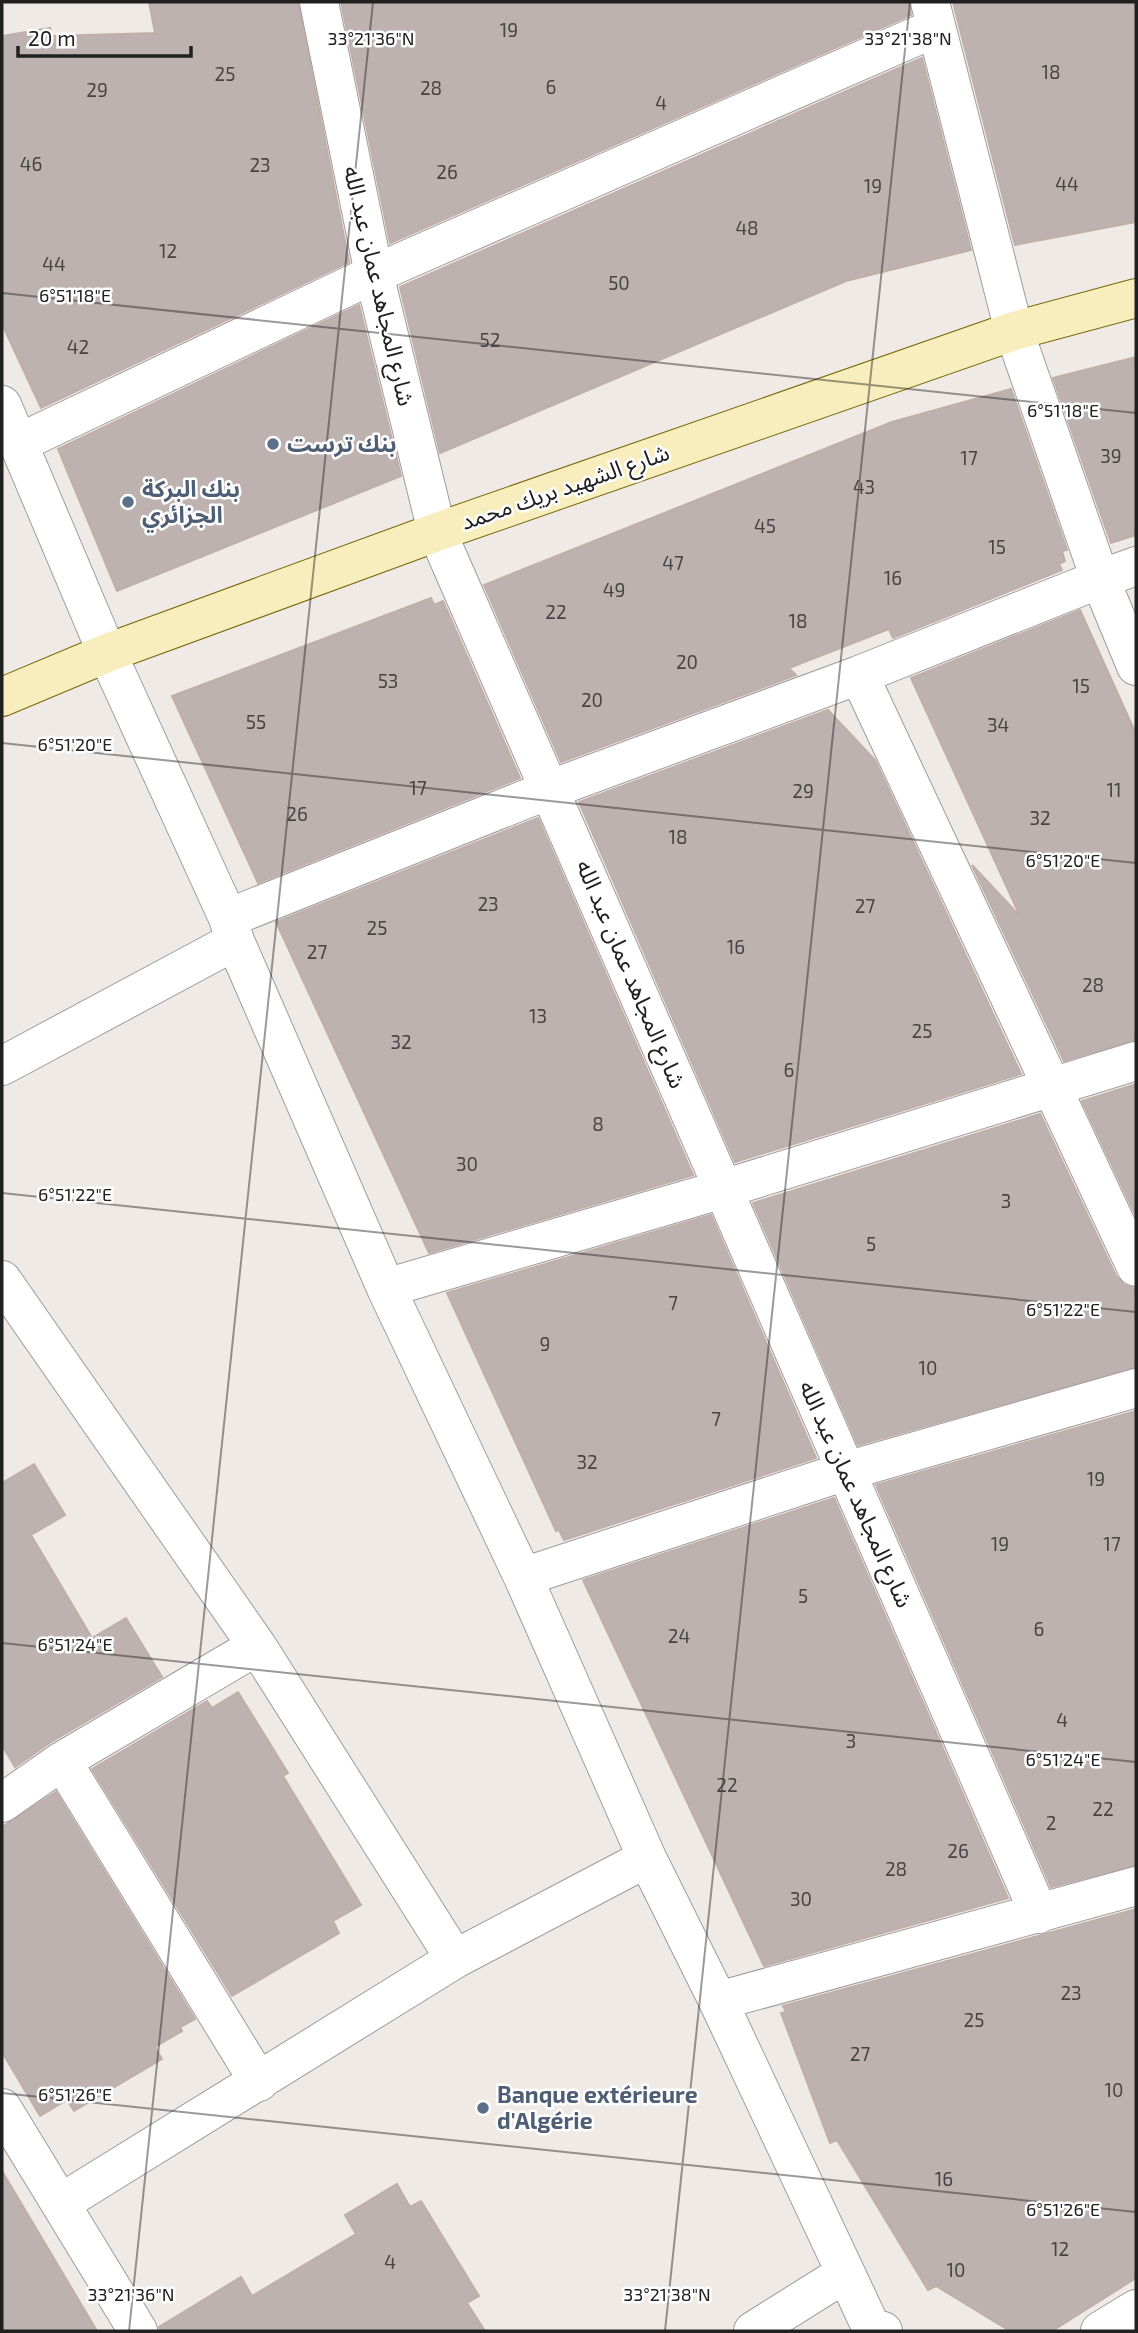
<svg xmlns="http://www.w3.org/2000/svg" width="1138" height="2333" font-family="'Exo 2','Noto Sans Arabic',sans-serif">
  <rect width="100%" height="100%" fill="#f0eae6"/>
  <path fill="#bdb2b0" stroke="#c1aea9" stroke-width="2" d="M149 2H298L349 262 41 408 2 324V36L50 28 52 36 155 33Z
    M341 2H909L911 15 390 243Z
    M953 2H1136V222L1015 245Z
    M922 58 971 250 846 281 440 453 400 287Z
    M359 305 401 476 117 591 58 449Z
    M1136 357V535L1111 543 1053 378Z
    M1011 389 1067 550 1062 551 1065 561 1059 564 1062 570 893 638 889 629 789 668 796 675 561 762 484 585 892 422Z
    M431 598 434 605 443 601 520 778 258 883 172 696Z
    M1080 610 1136 734V1040L1064 1061 972 865 1020 916 911 678Z
    M828 710 875 760 1021 1074 735 1162 579 802Z
    M538 818 693 1175 429 1253 276 922Z
    M1136 1084V1216L1082 1101Z
    M1040 1114 1116 1276 1124 1285 1136 1289V1367L858 1445 753 1203Z
    M711 1215 816 1458 564 1540 559 1530 556 1531 447 1293Z
    M1136 1411V1865L1051 1887 876 1485Z
    M34 1464 65 1515 31 1535 92 1638 126 1618 162 1677 51 1742 15 1767 2 1745V1483Z
    M834 1498 1008 1898 764 1966 583 1580Z
    M238 1692 288 1773 283 1776 361 1905 333 1921 339 1933 232 1996 92 1769 207 1701 212 1708Z
    M56 1792 195 2019 180 2027 182 2031 155 2047 162 2059 74 2111 67 2100 40 2116 2 2052V1827Z
    M1136 1909V2278L1052 2331H1010L936 2286 928 2290 837 2140 830 2143 781 2013 786 2012 783 2006Z
    M2 2171 97 2331H2Z
    M397 2184 410 2207 421 2201 479 2296 467 2303 485 2331H160L159 2327 241 2277 252 2296 356 2234 345 2215Z"/>
  <g fill="none" stroke-linecap="round" stroke-linejoin="round">
    <defs>
      <path id="street" d="M319 2 374 274 437 532 1039 1914
        M2 405 107 653 228 918 235 941 386 1288 523 1577 647 1858 718 2001 871 2327 883 2331
        M19 443 374 274 935 28
        M1136 566 1100 579 1136 666
        M859 675 1136 1267
        M228 918 551 789 859 675 1100 579 1014 331 930 2
        M2 1066 235 941
        M2 1280 257 1646 455 1959
        M386 1288 723 1189 1136 1061
        M523 1577 846 1471 1136 1388
        M62 1761 259 2082
        M2 1803 62 1761 257 1646
        M718 2001 1136 1886
        M2 2108 138 2331
        M61 2203 455 1959 647 1858
        M753 2331 844 2274
        M1100 2331 1136 2309"/>
      <path id="secondary" d="M2 697 107 653 437 532 1014 331 1136 298"/>
    </defs>
    <use href="#street" stroke="#9d9d9d" stroke-width="40"/>
    <use href="#secondary" stroke="#766707" stroke-width="40"/>
    <use href="#street" stroke="#fff" stroke-width="38"/>
    <use href="#secondary" stroke="#f8edbc" stroke-width="38"/>
  </g>
  <path fill="none" stroke="#202020" stroke-width="2" stroke-opacity="0.45" d="M2 293 1136 413M2 743 1136 863M2 1193 1136 1312M2 1643 1136 1762M2 2093 1136 2212M129 2331 373 2M665 2331 910 2"/>
  <g fill="#5c6f8a" stroke="#fff" stroke-width="2.5">
    <circle cx="273" cy="444" r="7"/>
    <circle cx="128" cy="502" r="7"/>
    <circle cx="483" cy="2108" r="7"/>
  </g>
  <g text-anchor="middle" stroke-width="5" stroke-linejoin="round" paint-order="stroke">
    <g font-size="19" fill="#474444">
      <text x="509" y="37">19</text>
      <text x="1051" y="79">18</text>
      <text x="225" y="81">25</text>
      <text x="551" y="94">6</text>
      <text x="431" y="95">28</text>
      <text x="97" y="97">29</text>
      <text x="661" y="110">4</text>
      <text x="31" y="171">46</text>
      <text x="260" y="172">23</text>
      <text x="447" y="179">26</text>
      <text x="1067" y="191">44</text>
      <text x="873" y="193">19</text>
      <text x="747" y="235">48</text>
      <text x="168" y="258">12</text>
      <text x="54" y="271">44</text>
      <text x="619" y="290">50</text>
      <text x="490" y="347">52</text>
      <text x="78" y="354">42</text>
      <text x="1111" y="463">39</text>
      <text x="969" y="465">17</text>
      <text x="864" y="494">43</text>
      <text x="765" y="533">45</text>
      <text x="997" y="554">15</text>
      <text x="673" y="570">47</text>
      <text x="893" y="585">16</text>
      <text x="614" y="597">49</text>
      <text x="556" y="619">22</text>
      <text x="798" y="628">18</text>
      <text x="687" y="669">20</text>
      <text x="388" y="688">53</text>
      <text x="1081" y="693">15</text>
      <text x="592" y="707">20</text>
      <text x="256" y="729">55</text>
      <text x="998" y="732">34</text>
      <text x="418" y="795">17</text>
      <text x="1114" y="797">11</text>
      <text x="803" y="798">29</text>
      <text x="297" y="821">26</text>
      <text x="1040" y="825">32</text>
      <text x="678" y="844">18</text>
      <text x="488" y="911">23</text>
      <text x="865" y="913">27</text>
      <text x="377" y="935">25</text>
      <text x="736" y="954">16</text>
      <text x="317" y="959">27</text>
      <text x="1093" y="992">28</text>
      <text x="538" y="1023">13</text>
      <text x="922" y="1038">25</text>
      <text x="401" y="1049">32</text>
      <text x="789" y="1077">6</text>
      <text x="598" y="1131">8</text>
      <text x="467" y="1171">30</text>
      <text x="1006" y="1208">3</text>
      <text x="871" y="1251">5</text>
      <text x="673" y="1310">7</text>
      <text x="545" y="1351">9</text>
      <text x="928" y="1375">10</text>
      <text x="716" y="1426">7</text>
      <text x="587" y="1469">32</text>
      <text x="1096" y="1486">19</text>
      <text x="1000" y="1551">19</text>
      <text x="1112" y="1551">17</text>
      <text x="803" y="1603">5</text>
      <text x="1039" y="1636">6</text>
      <text x="679" y="1643">24</text>
      <text x="1062" y="1727">4</text>
      <text x="851" y="1748">3</text>
      <text x="727" y="1792">22</text>
      <text x="1103" y="1816">22</text>
      <text x="1051" y="1830">2</text>
      <text x="958" y="1858">26</text>
      <text x="896" y="1876">28</text>
      <text x="801" y="1906">30</text>
      <text x="1071" y="2000">23</text>
      <text x="974" y="2027">25</text>
      <text x="860" y="2061">27</text>
      <text x="1114" y="2097">10</text>
      <text x="944" y="2186">16</text>
      <text x="1060" y="2256">12</text>
      <text x="390" y="2269">4</text>
      <text x="956" y="2277">10</text>
    </g>
    <g font-size="23" fill="#202020" stroke="#fff">
      <text transform="translate(379 286) rotate(77)" y="8">شارع المجاهد عمان عبد الله</text>
      <text transform="translate(565 487) rotate(-19)" y="8">شارع الشهيد بريك محمد</text>
      <text transform="translate(631 974) rotate(67)" y="8">شارع المجاهد عمان عبد الله</text>
      <text transform="translate(856 1494) rotate(66)" y="8">شارع المجاهد عمان عبد الله</text>
    </g>
    <g font-size="23" font-weight="bold" fill="#4e5e75" stroke="#fff" text-anchor="start">
      <text x="287" y="452">بنك ترست</text>
      <text x="142" y="497">بنك البركة<tspan x="142" dy="26">الجزائري</tspan></text>
      <text x="497" y="2103">Banque extérieure<tspan x="497" dy="26">d'Algérie</tspan></text>
    </g>
  </g>
  <g font-size="18" text-anchor="middle" fill="#202020" stroke="#fff" stroke-width="5" stroke-linejoin="round" paint-order="stroke">
    <text x="371" y="45">33°21'36"N</text>
    <text x="908" y="45">33°21'38"N</text>
    <text x="75" y="302">6°51'18"E</text>
    <text x="1063" y="417">6°51'18"E</text>
    <text x="75" y="751">6°51'20"E</text>
    <text x="1063" y="867">6°51'20"E</text>
    <text x="75" y="1201">6°51'22"E</text>
    <text x="1063" y="1316">6°51'22"E</text>
    <text x="75" y="1651">6°51'24"E</text>
    <text x="1063" y="1766">6°51'24"E</text>
    <text x="75" y="2101">6°51'26"E</text>
    <text x="1063" y="2216">6°51'26"E</text>
    <text x="131" y="2301">33°21'36"N</text>
    <text x="667" y="2301">33°21'38"N</text>
  </g>
  <rect width="1138" height="2333" fill="none" stroke="#202020" stroke-width="7"/>
  <path d="M18 46v10h173v-10" fill="none" stroke="#202020" stroke-width="3.5"/>
  <text x="28" y="46" font-size="21" fill="#202020" stroke="#ffffff" stroke-width="5" paint-order="stroke">20 m</text>
</svg>
